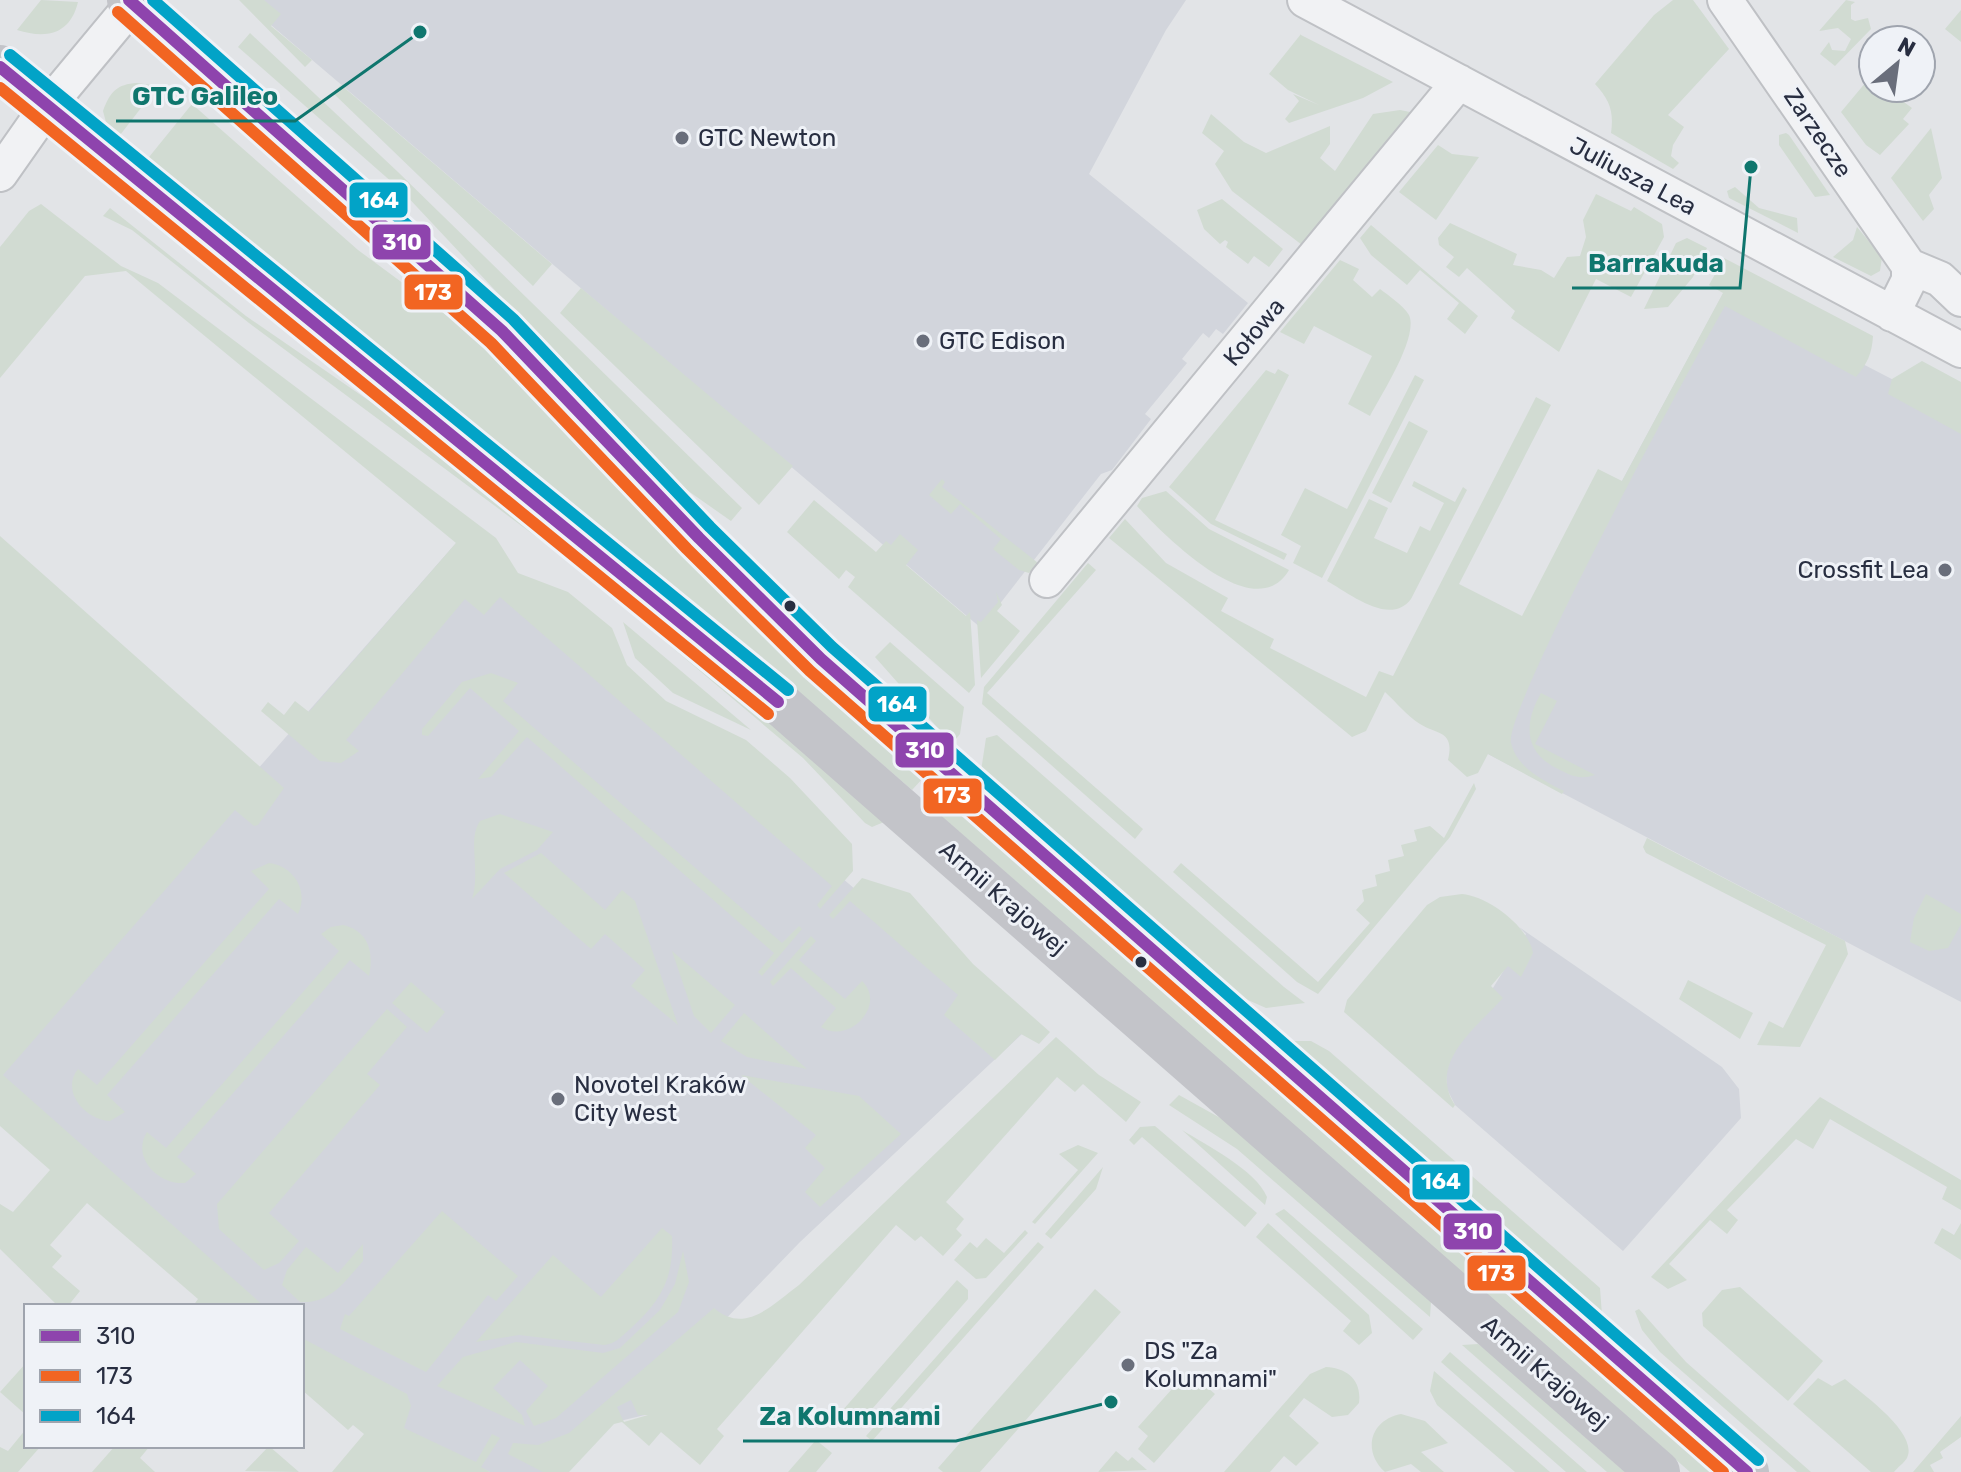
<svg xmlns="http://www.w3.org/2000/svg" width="1961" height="1472" font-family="Rubik,sans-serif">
  <rect width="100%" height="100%" fill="#e2e4e7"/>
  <path fill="#d2d5dc" d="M253 0H1186L1166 30 1089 174 1248 303 1223 334 1216 329 1209 338 1203 333 1182 359 1187 363 1145 414 1151 419 1112 470 1101 474 981 628 271 25Z
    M1724 292 1961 415V1002L1488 754 1541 631Z
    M456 543 1022 1034 800 1242 715 1330 649 1414 603 1425 554 1472H490L383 1426 302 1358V1306H242L0 1098V1063Z
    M1519 927 1722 1067 1739 1089 1741 1118 1623 1251 1455 1105 1447 1089 1446 1073 1452 1055 1526 934Z"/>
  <path fill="#d1dbd2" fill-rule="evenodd" d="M41 0 78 2C70 35 46 39 17 30Z
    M239 0H264L281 14 271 26 312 60 305 67Z
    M1673 0H1693L1729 49 1668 115 1684 127 1673 145 1671 156 1679 163 1673 169 1611 133C1614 112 1610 100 1595 84L1654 15Z
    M1846 0 1855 2 1851 5V19L1855 21 1868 18 1871 29 1835 66 1820 54 1829 42 1832 50 1845 51 1851 39 1838 28 1819 31Z
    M1961 10V42L1945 29Z
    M250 33 398 172 742 508 731 521 674 481 402 191 238 47Z
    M1301 34V35L1393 82 1363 98 1289 123 1285 119 1299 101 1293 94 1319 105 1288 90 1269 74Z
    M1871 76 1873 88 1886 89 1912 108 1903 119 1909 124 1880 155 1866 145 1841 112Z
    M137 83 158 86 117 139 107 126 103 111C110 92 117 84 137 83Z
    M341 85 552 264 533 286 333 93Z
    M192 104 358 250 484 343 732 604 924 777 912 790 732 634 145 162Z
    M1400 110 1410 112 1302 245 1232 191 1215 164 1224 151 1202 133 1211 114 1244 142 1266 153 1330 126V144L1320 158 1335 171 1373 114Z
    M1931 128 1942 178 1929 195 1934 209 1923 221 1891 178Z
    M1786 133 1789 135 1830 195 1815 197 1779 145V135Z
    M1438 145 1452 154 1479 157 1436 220 1399 192Z
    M1735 187 1759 208 1797 218 1798 233 1729 198 1727 191Z
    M1596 194 1631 211 1634 207 1662 224 1664 237 1631 297 1596 279 1559 352 1511 318 1515 311 1467 268 1459 277 1446 267 1454 257 1439 245 1438 238 1450 223 1517 254 1513 265 1541 270 1554 278 1567 257 1580 256 1586 237 1583 220Z
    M1222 199 1283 249 1269 267 1254 256 1248 264 1226 247 1228 242 1225 240 1220 244 1204 229 1197 210Z
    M41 204 121 266 158 283 496 538 518 573 568 592 612 628 627 665 666 701 746 740 790 778 852 844 853 871 820 909 817 905 832 886 500 597 484 615 465 599 346 740 359 751 341 763 320 761 261 711 268 702 284 715 295 701 309 712 456 543 126 271 85 276 0 378V247L29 211Z
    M110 208 246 316 400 422 725 683 884 822 872 827 865 823 803 758 573 564 249 323 132 230 103 216Z
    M1371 225 1478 316 1465 334 1447 319 1459 303 1420 270 1407 285 1371 255 1360 238Z
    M1857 227 1882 257 1880 271 1871 276 1833 257 1853 240Z
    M1687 238 1707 248 1693 277 1668 307 1644 309 1676 243Z
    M1724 258 1873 336C1872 354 1867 364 1856 377L1725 306C1695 358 1503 711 1511 743 1517 768 1543 780 1564 791L1562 794 1488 754 1478 773 1467 777 1448 760C1455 730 1437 735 1420 724 1407 716 1396 702 1385 692L1366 731 1352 737 1109 538 1125 519 1166 563 1228 598 1221 611 1274 639 1270 648 1366 697 1379 671 1393 676 1536 397 1551 405 1459 584 1522 616 1598 469 1622 481 1723 293 1709 285Z
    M1340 260 1359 269 1353 280 1372 297 1380 289C1389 296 1403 305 1409 315 1419 337 1381 395 1370 416L1348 404 1372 356 1314 326 1304 344 1280 332Z
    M581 288 793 466 759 505 560 313Z
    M1922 361 1961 382V434L1888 394 1892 379Z
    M1278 369 1289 375 1215 520 1287 554 1284 560 1211 524 1169 487 1266 370 1275 374Z
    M1415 375 1424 380 1322 578 1293 563 1301 546 1281 535 1305 488 1347 509Z
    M1409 421 1428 431 1391 503 1372 493Z
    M942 479 945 482 942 487 1038 563 1029 573 1019 570 993 549 1001 539 960 504 951 514 929 495Z
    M1414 481 1455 502 1463 487 1467 490 1411 599C1390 627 1349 593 1327 581L1369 499 1388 508 1374 538 1407 553 1420 526 1430 531 1444 503 1412 486Z
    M1166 491 1209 529 1289 570C1255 628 1165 536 1137 506L1142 498Z
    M814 500 876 552 886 541 891 545 900 534 918 550 906 565 966 616 970 612 975 685 969 693 848 587 855 577 846 570 839 579 787 532Z
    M0 536 284 788 258 825 254 826 235 810 3 1075 264 1306H193L198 1299 87 1203 50 1245 62 1256 52 1267 80 1291 68 1306H58L0 1249V1204L13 1212 50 1170 0 1126Z
    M1088 563 1096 570 987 693 1143 829 1135 839 982 704 984 687Z
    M996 592 1002 605 997 611 1020 631 981 678 977 620 981 622 998 602Z
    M623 622 751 730 673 693 635 658Z
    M890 642 964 707 960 734 952 744 875 657Z
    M491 673 518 683 503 701 782 943 799 926 802 929 762 976 758 972 774 953 527 737 491 777 478 779 519 731 470 688 428 736 422 735V729L462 682Z
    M1541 693 1557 701 1535 744 1595 775C1579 780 1572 776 1558 769 1523 752 1524 723 1541 693Z
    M997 735 1284 987 1305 1003 1266 1008 1232 993 981 771 986 738Z
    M1474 783 1476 789 1450 837 1318 994 1297 982 1173 872 1181 863 1318 982 1370 923 1356 910 1364 901 1362 890 1377 886 1375 875 1390 871 1388 860 1404 856 1401 845 1417 841 1414 830 1430 826 1444 838Z
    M953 801 1717 1472H1690L941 816Z
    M500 814 553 832 537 850 500 869 472 899C481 870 467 840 480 821Z
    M1647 838 1845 941 1848 954 1800 1047 1757 1045 1769 1021 1783 1028 1826 945 1646 853 1643 847Z
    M541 853 605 910 622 890 635 901 678 1025 631 986 645 970 605 934 591 949 504 873Z
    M269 863C294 866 309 891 298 914L279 899 107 1095 125 1112 110 1121C86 1120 60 1092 78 1069L97 1085 269 889 251 871Z
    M862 878 910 893 973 964 1050 1032 1039 1044 1021 1034 995 1060 944 1015 958 995 850 901 833 919 829 915Z
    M1462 894C1488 896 1529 927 1533 953L1521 977 1508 966 1491 986 1503 998C1477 1027 1427 1063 1455 1105L1453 1108 1344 1012 1347 1000 1427 905 1440 897Z
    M1926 894 1961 914V924L1948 948 1929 951 1910 942 1914 918Z
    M343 925C369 931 374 953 369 976L350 960 177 1157 196 1174 185 1183C158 1185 131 1157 147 1132L166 1148 339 951 321 934 331 927Z
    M811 936 816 941 799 960 845 999 862 981C887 1005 849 1045 821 1027L836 1008 791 968 773 986 770 982Z
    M672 951 735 1005 711 1033 694 1016Z
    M1688 980 1753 1013 1740 1039 1679 999Z
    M411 982 445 1012 427 1033 392 1003Z
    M387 1009 407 1027 367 1074 380 1085 269 1213 299 1241 279 1263 264 1270 219 1229 217 1204Z
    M744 1013 807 1069 747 1057 721 1041Z
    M1056 1037 1099 1075 1141 1102 1126 1122 1083 1084 1075 1092 1057 1077 946 1202 964 1219 956 1229 962 1235 943 1256 921 1236 915 1241 896 1225 717 1429 724 1436 700 1465 661 1432 649 1446 622 1422 614 1424 569 1472H543L508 1454 513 1443 538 1445 569 1433 714 1308C745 1335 772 1305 799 1285ZM631 1400 638 1415H648L624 1422 617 1407Z
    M1289 1041H1311L1329 1051 1600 1288 1602 1315Z
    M741 1075 859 1096 901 1134 820 1207 805 1192 825 1168 805 1148 816 1135Z
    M1179 1095 1224 1120 1431 1302 1430 1317 1237 1149 1169 1105Z
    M1820 1097 1961 1180V1210L1942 1199 1947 1187 1830 1119 1813 1149 1796 1139 1727 1210 1738 1220 1727 1234 1710 1220 1669 1264 1687 1280 1668 1289 1651 1277Z
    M1155 1126 1257 1213 1245 1227 1142 1137 1134 1145 1129 1140 1140 1127Z
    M1182 1130C1206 1145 1256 1170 1267 1197L1265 1205Z
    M1078 1145 1098 1153 1035 1224 1032 1222 1078 1170 1059 1154Z
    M1103 1167 1096 1189 1051 1239 1045 1234Z
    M1284 1209 1423 1329 1413 1340 1275 1214Z
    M442 1211 518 1276 496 1301 488 1295 426 1372 340 1329 345 1314 349 1316Z
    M1268 1223 1369 1315 1372 1333 1359 1345 1343 1331 1351 1321 1256 1237Z
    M1961 1223V1260L1934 1243 1942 1228 1954 1235Z
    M662 1228 672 1236C674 1279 661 1301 630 1329 621 1337 615 1344 604 1345L519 1335 476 1342 553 1255 601 1297Z
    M1025 1230 1028 1233 986 1278 976 1279 954 1260 970 1242 977 1248 986 1238 1004 1253Z
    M1038 1242 1044 1247 872 1441 866 1436Z
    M363 1244V1261C345 1281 331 1304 300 1302L282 1285 287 1270 306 1247 338 1273Z
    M683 1251 689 1282 678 1312 556 1418 534 1426 526 1411 548 1386 520 1360 493 1388 522 1415 525 1426 437 1386 463 1357 516 1342 603 1353 620 1348 660 1310 675 1284Z
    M957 1280 968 1290V1299L859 1424 842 1411Z
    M1740 1287 1823 1361 1788 1401 1703 1326 1702 1313 1722 1290Z
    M1095 1289 1121 1312 980 1472H943L938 1468Z
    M1639 1309 1686 1362 1811 1472H1797L1660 1352 1642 1330 1635 1311Z
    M302 1338 407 1394 411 1406 404 1428 476 1462 492 1434 500 1438 481 1467 490 1472H332L364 1434 353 1425 348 1430 302 1390Z
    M1478 1344 1485 1349 1625 1472H1607L1462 1345Z
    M1450 1352 1587 1472H1566L1441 1362Z
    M26 1363V1415L0 1392Z
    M1326 1367C1347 1368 1362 1380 1359 1403L1348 1415 1332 1417 1304 1398 1289 1416 1319 1443 1296 1466 1284 1456 1270 1472H1224L1310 1374Z
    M1188 1371 1215 1394 1154 1463 1138 1449 1148 1436 1138 1427Z
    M1434 1371 1550 1472H1515L1437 1405 1430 1391Z
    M1818 1378 1832 1386 1845 1379C1862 1394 1919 1433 1907 1458 1905 1462 1897 1468 1894 1472H1871L1793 1404Z
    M1401 1414 1425 1421 1448 1443 1421 1452 1444 1472H1421L1411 1464 1385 1472C1362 1451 1370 1420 1401 1414Z
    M1961 1416V1437L1940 1452 1943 1458 1930 1465 1934 1472H1913Z
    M26 1429V1446H41L18 1472H0V1447L8 1451Z
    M816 1440 832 1453 816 1472H788Z
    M115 1446H150L140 1458 155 1472H92Z
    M269 1446 299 1472 245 1471Z
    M1116 1451 1128 1461 1132 1457 1147 1470 1098 1472Z"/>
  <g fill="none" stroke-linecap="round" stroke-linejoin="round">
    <defs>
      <path id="street" d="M1305 0 1961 350
        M1725 0 1909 266V280L1892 314
        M0 174 47 107 136 0
        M1909 266 1940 279 1961 299
        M1047 580 1459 82"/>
    </defs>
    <use href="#street" stroke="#bfc1c5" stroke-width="38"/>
    <use href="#street" stroke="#f1f2f4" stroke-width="34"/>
    <path stroke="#c3c4c9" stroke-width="44" d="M129 0 502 331 699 538 821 659 1747 1472
      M0 67 117 166 730 660 1658 1472"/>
    <defs>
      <path id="bus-1" d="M129 0 502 331 699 538 821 659 1747 1472
        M0 67 778 702"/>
      <path id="bus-2" d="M118 12 491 343 687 549 810 671 1723 1472
        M0 88 768 714"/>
      <path id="bus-3" d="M153 0 513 319 710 527 832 647 1758 1460
        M10 55 788 690"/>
    </defs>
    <use href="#bus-1" stroke="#eff2f7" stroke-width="18"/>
    <use href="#bus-2" stroke="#eff2f7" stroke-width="18"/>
    <use href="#bus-3" stroke="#eff2f7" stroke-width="18"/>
    <use href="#bus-1" stroke="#8e44ad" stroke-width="12"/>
    <use href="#bus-2" stroke="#f26522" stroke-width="12"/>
    <use href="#bus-3" stroke="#02a3c7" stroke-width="12"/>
  </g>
  <g fill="#696e7b" stroke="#eff2f7" stroke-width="3">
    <circle cx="682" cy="138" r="8"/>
    <circle cx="923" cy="341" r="8"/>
    <circle cx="1945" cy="570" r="8"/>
    <circle cx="558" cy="1099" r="8"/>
    <circle cx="1128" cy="1365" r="8"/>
  </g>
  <g fill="#282e41" stroke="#eff2f7" stroke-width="3">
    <circle cx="790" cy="606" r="7"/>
    <circle cx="1141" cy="962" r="7"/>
  </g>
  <g text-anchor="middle" stroke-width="6" stroke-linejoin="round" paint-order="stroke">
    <g font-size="24" fill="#282e41" stroke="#eff2f7">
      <text transform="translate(1818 133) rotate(56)" y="8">Zarzecze</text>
      <text transform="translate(1633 176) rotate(28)" y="8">Juliusza Lea</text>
      <text transform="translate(1254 332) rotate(-50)" y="8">Kołowa</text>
      <text transform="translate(1003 898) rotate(41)" y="8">Armii Krajowej</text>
      <text transform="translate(1545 1373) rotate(41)" y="8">Armii Krajowej</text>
    </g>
    <g font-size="24" fill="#282e41" stroke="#eff2f7" text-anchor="start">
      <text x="698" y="146">GTC Newton</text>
      <text x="939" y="349">GTC Edison</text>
      <text x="1929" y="578" text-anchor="end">Crossfit Lea</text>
      <text x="574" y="1093">Novotel Kraków<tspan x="574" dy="28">City West</tspan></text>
      <text x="1144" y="1359">DS "Za<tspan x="1144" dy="28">Kolumnami"</tspan></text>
    </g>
  </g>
  <path fill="none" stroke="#0f766e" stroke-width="3" d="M420 32L295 121H116M1751 167L1740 288H1572M1111 1402L956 1441H743"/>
  <g fill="#0f766e" stroke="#eff2f7" stroke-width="3">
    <circle cx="420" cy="32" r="8"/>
    <circle cx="1751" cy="167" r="8"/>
    <circle cx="1111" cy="1402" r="8"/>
  </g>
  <g font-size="26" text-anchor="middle" font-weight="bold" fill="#0f766e" stroke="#eff2f7" stroke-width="6" stroke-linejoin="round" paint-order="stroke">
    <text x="205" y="105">GTC Galileo</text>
    <text x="1656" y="272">Barrakuda</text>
    <text x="850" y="1425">Za Kolumnami</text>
  </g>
  <g stroke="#eff2f7" stroke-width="3">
    <rect x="348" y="181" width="61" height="38" rx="8" fill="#02a3c7"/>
    <rect x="371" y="223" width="61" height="38" rx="8" fill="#8e44ad"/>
    <rect x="403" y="273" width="61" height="38" rx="8" fill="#f26522"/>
    <rect x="867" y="685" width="61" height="38" rx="8" fill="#02a3c7"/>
    <rect x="894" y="731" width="61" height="38" rx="8" fill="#8e44ad"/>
    <rect x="922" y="777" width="61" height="38" rx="8" fill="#f26522"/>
    <rect x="1411" y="1163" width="60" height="38" rx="8" fill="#02a3c7"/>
    <rect x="1442" y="1212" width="61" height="39" rx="8" fill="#8e44ad"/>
    <rect x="1466" y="1254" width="61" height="38" rx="8" fill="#f26522"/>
  </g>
  <g font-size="22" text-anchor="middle" font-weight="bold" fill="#fff">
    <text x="379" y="208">164</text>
    <text x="402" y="250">310</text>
    <text x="433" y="300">173</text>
    <text x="897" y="712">164</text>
    <text x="925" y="758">310</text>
    <text x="952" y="803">173</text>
    <text x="1441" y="1189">164</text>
    <text x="1473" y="1239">310</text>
    <text x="1496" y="1281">173</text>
  </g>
  <rect x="24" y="1304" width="280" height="144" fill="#eff2f7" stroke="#9fa4ae" stroke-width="2"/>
  <rect x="40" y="1330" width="40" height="12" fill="#8e44ad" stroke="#9fa4ae" stroke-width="2"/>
  <text x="96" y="1344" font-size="24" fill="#282e41">310</text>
  <rect x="40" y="1370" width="40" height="12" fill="#f26522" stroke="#9fa4ae" stroke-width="2"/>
  <text x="96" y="1384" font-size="24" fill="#282e41">173</text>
  <rect x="40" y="1410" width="40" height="12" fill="#02a3c7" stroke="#9fa4ae" stroke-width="2"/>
  <text x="96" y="1424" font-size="24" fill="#282e41">164</text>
  <g transform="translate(1897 64) rotate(29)"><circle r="38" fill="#eff2f7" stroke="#9fa4ae" stroke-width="2"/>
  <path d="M0-6L14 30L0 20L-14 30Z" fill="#696e7b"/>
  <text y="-12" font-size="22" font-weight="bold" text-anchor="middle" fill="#282e41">N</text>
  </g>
</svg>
